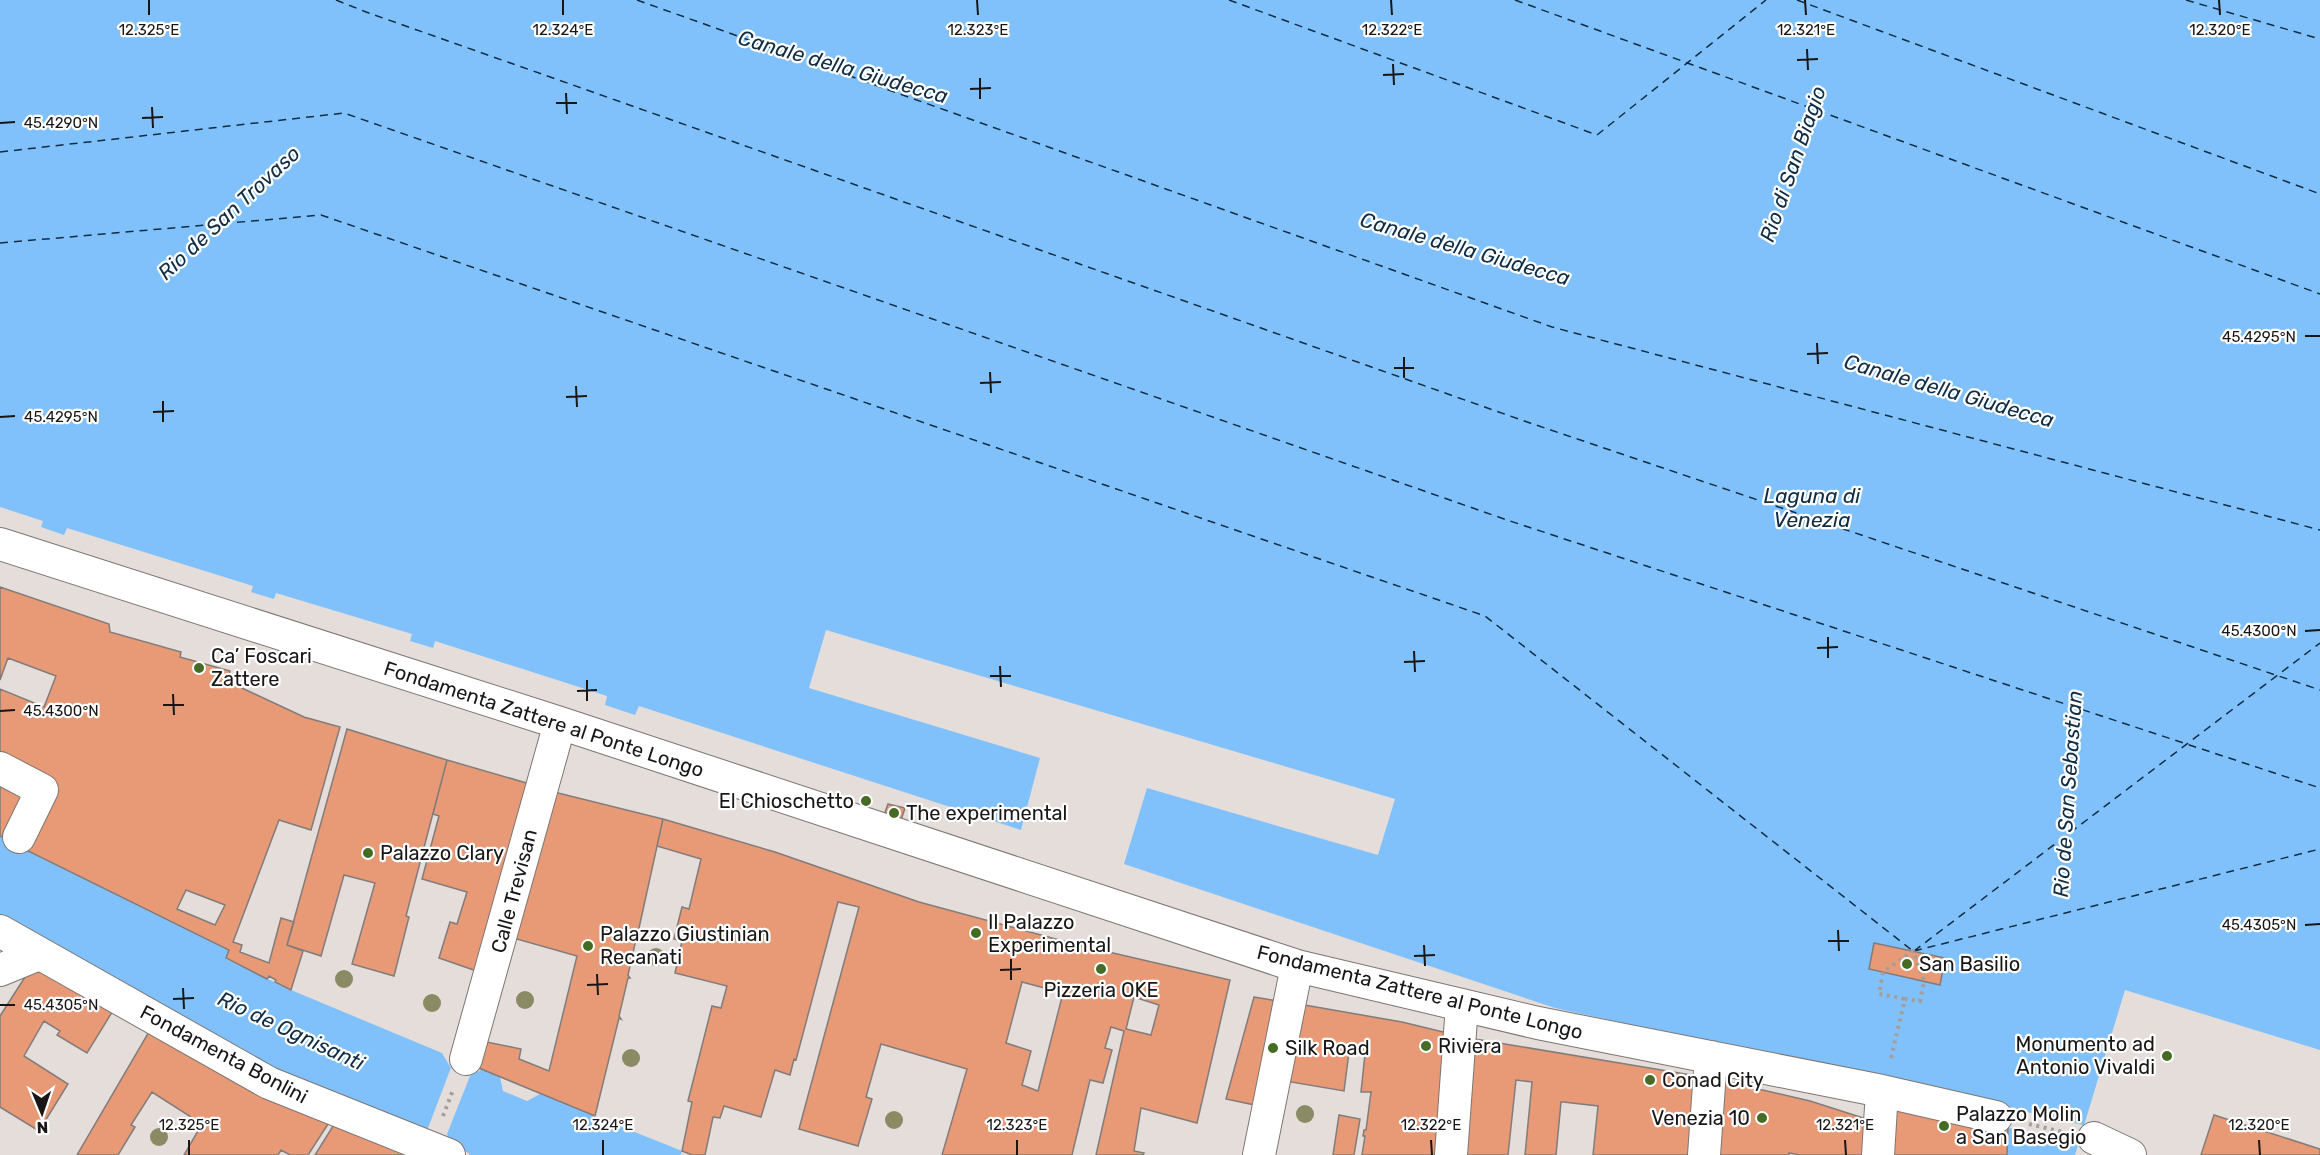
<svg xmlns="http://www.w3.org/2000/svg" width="2320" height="1155" font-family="Rubik,sans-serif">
  <rect width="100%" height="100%" fill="#e4ddda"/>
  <path fill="#80c1fc" d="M0 0H2320V1050L2125 990 2075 1155H2007L2009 1108 1555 1008 1124 864 1147 788 1378 855 1395 799 826 630 809 688 1040 758 1021 830 639 706 635 715 605 705 607 696 435 641 433 648 410 641 412 634 276 593 274 599 251 592 253 586 67 528 64 535 41 527 43 521 0 507Z
    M0 836 229 950 226 959 291 990 442 1053 451 1068 471 1075 483 1069 500 1077 503 1091 527 1101 540 1094 682 1151 681 1155H469V1153L417 1136 190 1030 0 925Z"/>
  <path fill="#e4ddda" d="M452 1065 472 1071 447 1134 453 1148 417 1136 428 1128Z
    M1997 1105 2087 1126 2081 1144 2005 1127Z"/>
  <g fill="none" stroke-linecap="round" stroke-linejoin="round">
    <path stroke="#112d44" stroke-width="1.5" stroke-dasharray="8 6" stroke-linecap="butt" d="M336 0 366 12 1530 423 2320 690
      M637 0 1552 327 2320 530
      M1229 0 1597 135 1766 0
      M1515 0 2320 294
      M1797 0 2320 194
      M2186 0 2320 39
      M0 152 344 113 1507 520 2320 788
      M0 243 321 215 1485 616 1913 951
      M1914 951 2320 643
      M1914 951 2320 849"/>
  </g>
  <path fill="#e89976" stroke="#827c7a" stroke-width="1.5" fill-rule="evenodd" d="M0 587 109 624 110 632 181 652 180 657 230 671 227 681 304 717 340 727 311 830 279 820 233 942 242 945 240 952 269 963 281 918 294 922 287 945 303 951 291 990 275 982 276 980 269 976 267 979 226 958 229 950 18 846 47 787 0 763V689L44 707 56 676 8 658 0 680ZM186 890 225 905 215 925 177 909Z
    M347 729 447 760 406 916 409 917 394 976 352 964 375 883 344 875 321 956 287 945Z
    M447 760 537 786 488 975 439 958 450 922 457 924 467 892 422 879 439 816 433 814Z
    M0 774 36 793 11 842 0 836Z
    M546 790 663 819 639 928 641 930H638L628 975 630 978H628L619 1016 621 1019 619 1018 595 1116 469 1064 477 1040 521 1049 519 1059 549 1071 577 956 506 936Z
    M888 804 905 808 900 823 883 818Z
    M663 819 775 852 919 902 1074 944 1230 980 1197 1123 1141 1108 1134 1151 1144 1153 1143 1155H1096L1124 1031 1111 1027 1105 1048 1112 1050 1103 1083 1090 1080 1072 1155H942L967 1069 881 1044 866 1097 872 1099 858 1146 799 1129 859 907 838 902 796 1060 794 1059 790 1075 775 1070 761 1117 724 1106 720 1118 713 1117 705 1155H692L682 1151 692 1102 688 1101 712 1006 721 1008 727 986 675 973 682 941 674 939 682 907 689 909 701 859 657 846ZM1022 982 1063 993 1038 1091 1022 1085 1031 1051 1006 1043ZM1134 997 1159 1005 1151 1035 1126 1029Z
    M1874 943 1945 958 1940 985 1869 969Z
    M34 963 114 1009 87 1053 57 1035 60 1031 44 1021 24 1056 68 1084 39 1131 0 1107V1016Z
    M1254 997 1290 1003 1264 1107 1226 1099Z
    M1293 1003 1402 1022 1460 1036 1447 1155H1362L1365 1136H1363L1364 1130H1366L1371 1092H1361L1365 1054 1349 1052 1344 1091 1279 1080Z
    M150 1030 230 1079 330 1121 308 1155H290L281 1150 278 1155H184L202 1124 152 1092 131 1125 135 1127 118 1155H77Z
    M1463 1037 1710 1078 1701 1155H1593L1598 1106 1563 1102H1561L1556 1155H1525L1532 1082 1516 1080 1508 1155H1454Z
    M1715 1079 1810 1101 1873 1121 1871 1155H1800L1789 1153V1155H1709Z
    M1893 1100 2008 1127 2007 1155H1885Z
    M1339 1115 1360 1119 1354 1155H1333Z
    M2214 1115 2320 1149V1155H2201Z
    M335 1123 414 1155H315Z"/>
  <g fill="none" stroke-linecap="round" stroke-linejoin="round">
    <defs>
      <path id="pedestrian" d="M0 544 560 723 1297 966 1538 1023 1882 1091 1996 1117
        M0 768 42 790 19 837
        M0 931 269 1083 449 1155
        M0 970 39 954
        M466 1059 560 723
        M2094 1138 2130 1155
        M1259 1155 1297 966
        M1451 1155 1462 1005
        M1704 1155 1711 1057
        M1878 1155 1882 1091"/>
    </defs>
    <use href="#pedestrian" stroke="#7c7673" stroke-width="34"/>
    <path stroke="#a39e9b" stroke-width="4" stroke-dasharray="3 4.5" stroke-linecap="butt" d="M1891 1058 1905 999 1920 1001 1924 981 1913 951 1883 972 1879 994 1905 999
      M443 1116 453 1090
      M2029 1124 2063 1132"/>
    <use href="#pedestrian" stroke="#fff" stroke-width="32"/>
  </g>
  <g fill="#8a8a65">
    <circle cx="656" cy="957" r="9"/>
    <circle cx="344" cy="979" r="9"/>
    <circle cx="525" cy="1000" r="9"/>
    <circle cx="432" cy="1003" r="9"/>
    <circle cx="631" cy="1058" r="9"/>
    <circle cx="1305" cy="1114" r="9"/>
    <circle cx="894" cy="1120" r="9"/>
    <circle cx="159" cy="1137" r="9"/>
  </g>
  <path fill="none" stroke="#191716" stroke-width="2" d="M149 0V15M563 0V15M977 0 978 15M1391 0 1392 15M1805 0 1806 15M2219 0 2220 15M1807 49 1808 70M1797 60 1818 59M1393 64 1394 85M1383 75 1404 74M980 78V99M970 89 991 88M566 93 567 114M556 103H577M152 107 153 128M142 118 163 117M0 123 15 122M2305 336H2320M1817 343 1818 364M1807 354 1828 353M1404 357V378M1394 368H1414M990 372 991 393M980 383 1001 382M576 386 577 407M566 397 587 396M163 401V422M153 412 174 411M0 417 15 416M2305 631 2320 630M1828 637V658M1817 648 1838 647M1414 651 1415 672M1404 662 1425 661M1000 666 1001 687M990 676H1011M587 680V701M577 691 597 690M173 694 174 715M163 705H184M0 711 15 710M2305 925 2320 924M1838 930 1839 951M1828 941H1849M1424 945 1425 966M1414 956 1435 955M1011 959V980M1000 970 1021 969M597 974 598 995M587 985 608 984M183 988 184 1009M173 999 194 998M0 1005H15M189 1140V1155M603 1140V1155M1017 1140V1155M1431 1140 1432 1155M1845 1140 1846 1155M2259 1140 2260 1155"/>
  <g fill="#456b25" stroke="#fff" stroke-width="2">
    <circle cx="199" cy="668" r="6"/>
    <circle cx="866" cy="801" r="6"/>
    <circle cx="894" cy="813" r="6"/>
    <circle cx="368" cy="853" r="6"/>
    <circle cx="976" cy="933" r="6"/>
    <circle cx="588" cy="946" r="6"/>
    <circle cx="1907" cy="964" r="6"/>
    <circle cx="1101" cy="969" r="6"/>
    <circle cx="1426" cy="1046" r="6"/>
    <circle cx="1273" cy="1048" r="6"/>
    <circle cx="2167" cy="1056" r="6"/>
    <circle cx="1650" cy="1080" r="6"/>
    <circle cx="1762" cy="1118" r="6"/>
    <circle cx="1944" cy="1126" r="6"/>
  </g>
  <g text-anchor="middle" stroke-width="4.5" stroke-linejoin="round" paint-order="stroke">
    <g font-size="20" fill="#191716" stroke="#fff" text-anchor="start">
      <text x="211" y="663">Ca’ Foscari<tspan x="211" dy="23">Zattere</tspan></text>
      <text x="854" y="808" text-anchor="end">El Chioschetto</text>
      <text x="906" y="820">The experimental</text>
      <text x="380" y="860">Palazzo Clary</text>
      <text x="988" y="929">Il Palazzo<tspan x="988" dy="23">Experimental</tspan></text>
      <text x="600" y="941">Palazzo Giustinian<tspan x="600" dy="23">Recanati</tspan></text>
      <text x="1919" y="971">San Basilio</text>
      <text x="1101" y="997" text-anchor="middle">Pizzeria OKE</text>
      <text x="2155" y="1051" text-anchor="end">Monumento ad<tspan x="2155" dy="23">Antonio Vivaldi</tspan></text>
      <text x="1438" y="1053">Riviera</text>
      <text x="1285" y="1055">Silk Road</text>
      <text x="1662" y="1087">Conad City</text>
      <text x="1956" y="1121">Palazzo Molin<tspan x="1956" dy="23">a San Basegio</tspan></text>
      <text x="1750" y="1125" text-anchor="end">Venezia 10</text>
    </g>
    <g font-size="20" fill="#191716" stroke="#fff">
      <text transform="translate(544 719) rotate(18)" y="7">Fondamenta Zattere al Ponte Longo</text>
      <text transform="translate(514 891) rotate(-75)" y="7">Calle Trevisan</text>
      <text transform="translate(1420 992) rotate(14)" y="7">Fondamenta Zattere al Ponte Longo</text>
      <text transform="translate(224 1054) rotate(28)" y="7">Fondamenta Bonlini</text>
    </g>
    <g font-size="21" font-style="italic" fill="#112d44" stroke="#fff">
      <text transform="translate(843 67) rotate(16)" y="7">Canale della Giudecca</text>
      <text transform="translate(1793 164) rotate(-71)" y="7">Rio di San Biagio</text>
      <text transform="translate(229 213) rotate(-43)" y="7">Rio de San Trovaso</text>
      <text transform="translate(1465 249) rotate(16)" y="7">Canale della Giudecca</text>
      <text transform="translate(1949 391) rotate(16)" y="7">Canale della Giudecca</text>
      <text x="1812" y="503">Laguna di<tspan x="1812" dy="24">Venezia</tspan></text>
      <text transform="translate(2068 794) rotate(-86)" y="7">Rio de San Sebastian</text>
      <text transform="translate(291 1031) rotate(25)" y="7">Rio de Ognisanti</text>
    </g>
  </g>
  <g font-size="15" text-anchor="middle" fill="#191716" stroke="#fff" stroke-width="4.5" stroke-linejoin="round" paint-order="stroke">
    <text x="149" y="35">12.325°E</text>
    <text x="563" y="35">12.324°E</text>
    <text x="978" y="35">12.323°E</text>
    <text x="1392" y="35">12.322°E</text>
    <text x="1806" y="35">12.321°E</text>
    <text x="2220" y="35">12.320°E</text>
    <text x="61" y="128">45.4290°N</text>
    <text x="2259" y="342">45.4295°N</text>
    <text x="61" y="422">45.4295°N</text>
    <text x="2259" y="636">45.4300°N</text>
    <text x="61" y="716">45.4300°N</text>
    <text x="2259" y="930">45.4305°N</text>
    <text x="61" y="1010">45.4305°N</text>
    <text x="189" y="1130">12.325°E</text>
    <text x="603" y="1130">12.324°E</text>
    <text x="1017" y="1130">12.323°E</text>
    <text x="1431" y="1130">12.322°E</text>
    <text x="1845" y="1130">12.321°E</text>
    <text x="2259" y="1130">12.320°E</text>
  </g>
  <g transform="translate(42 1113) rotate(178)" stroke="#ffffff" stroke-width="4.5" paint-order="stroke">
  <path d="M0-4.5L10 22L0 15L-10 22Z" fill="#191716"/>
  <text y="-9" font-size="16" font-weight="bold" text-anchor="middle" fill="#191716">N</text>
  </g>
</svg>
